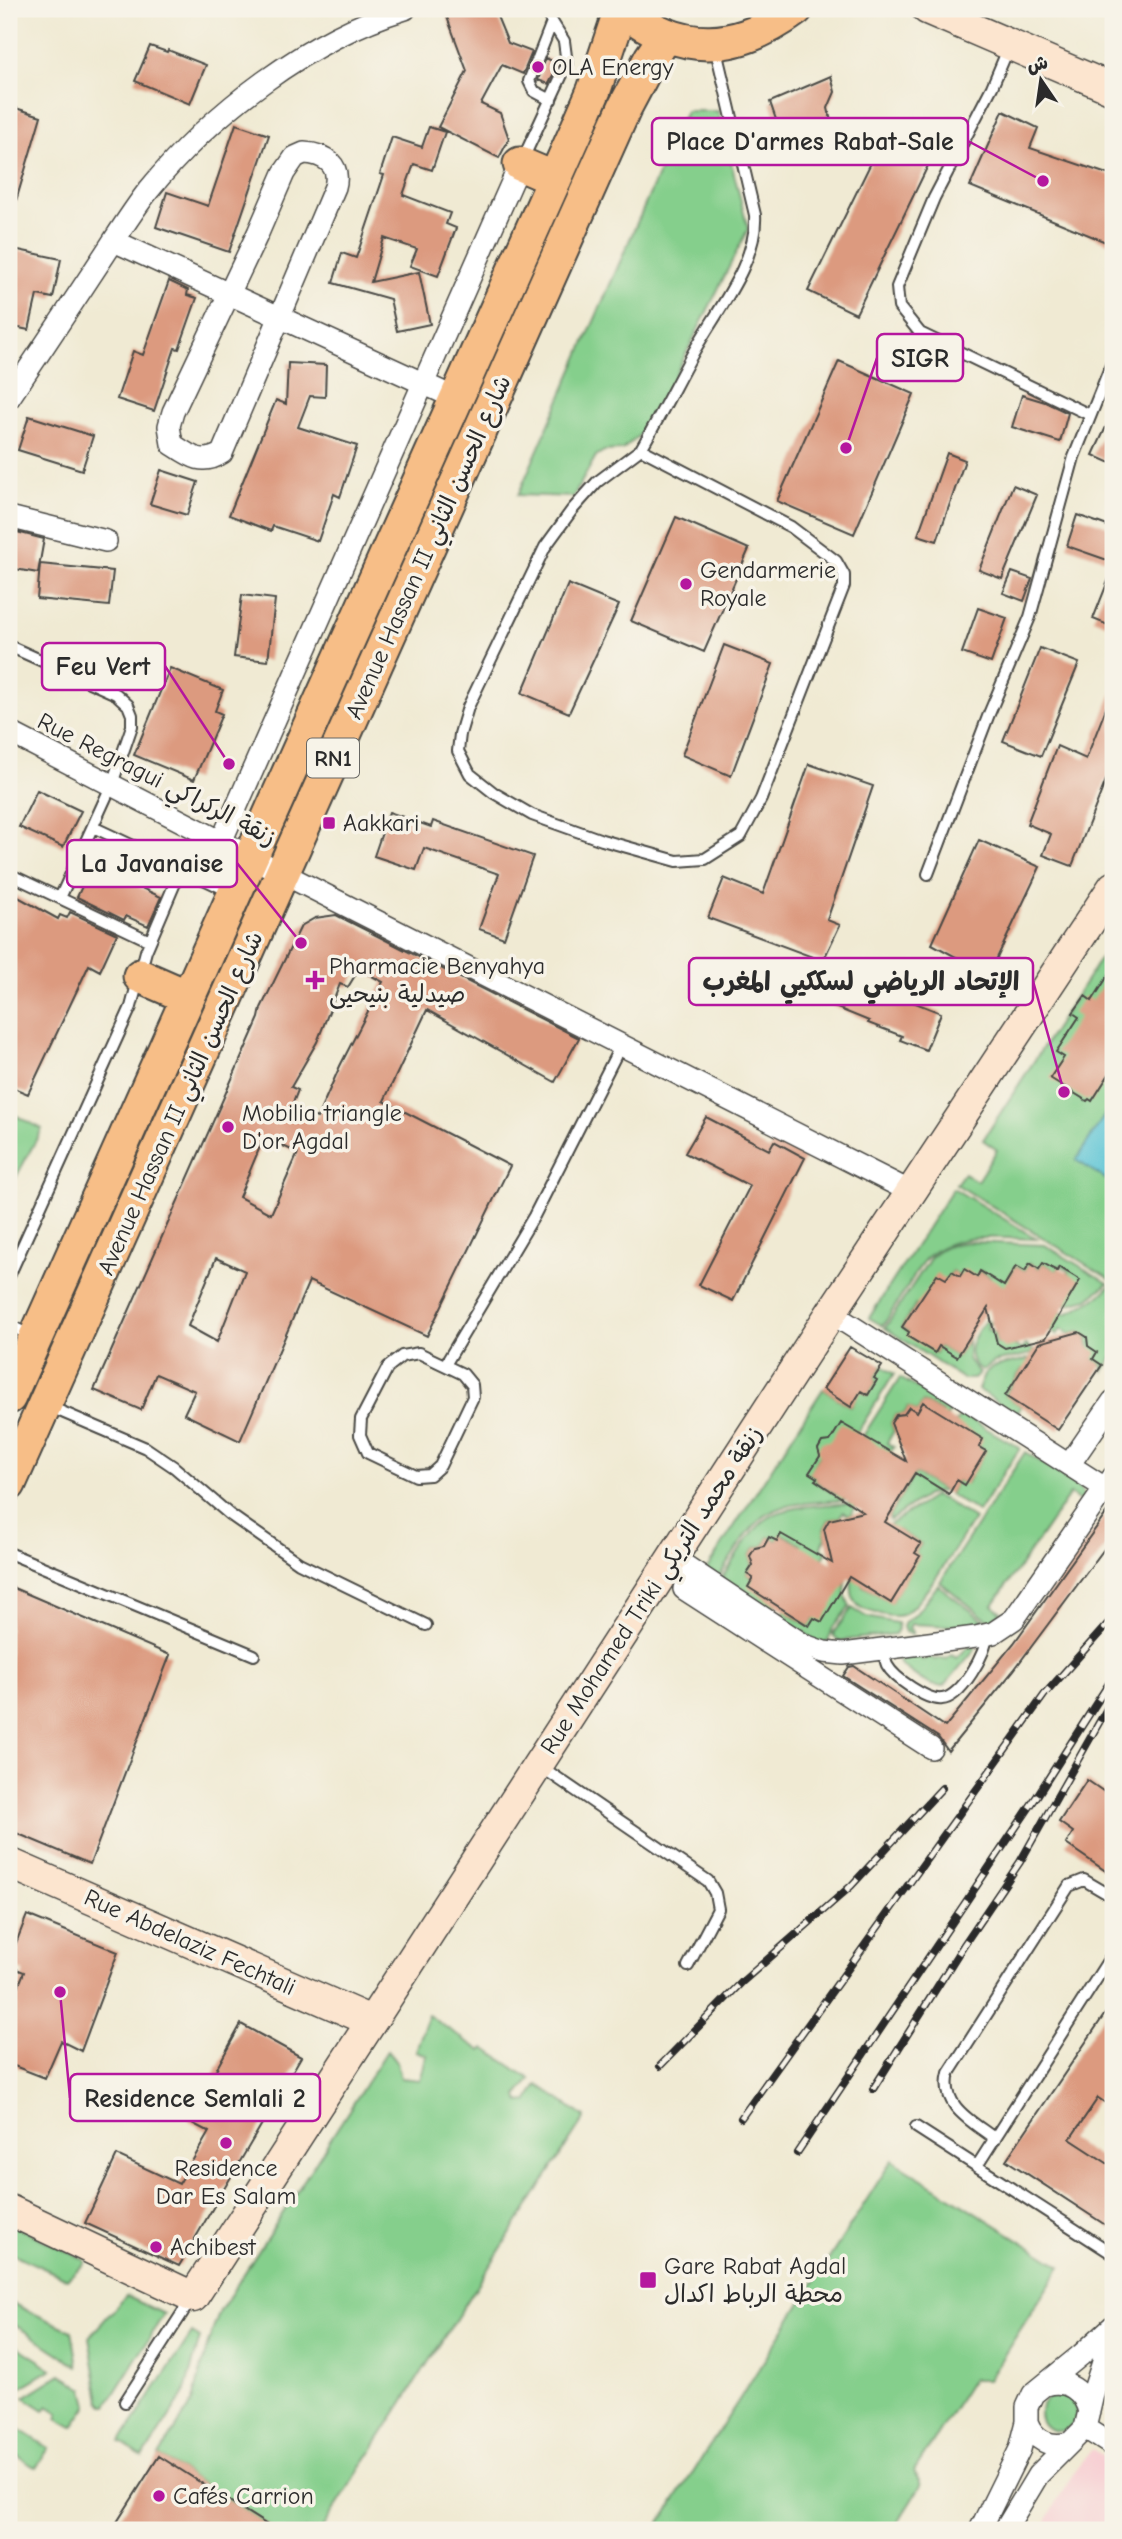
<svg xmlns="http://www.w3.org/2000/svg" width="1122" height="2539" font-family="'Comic Neue','Playpen Sans Arabic',sans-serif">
  <rect width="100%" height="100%" fill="#f7f3e8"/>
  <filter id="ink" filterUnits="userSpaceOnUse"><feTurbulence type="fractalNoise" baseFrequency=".0143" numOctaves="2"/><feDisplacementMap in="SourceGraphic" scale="14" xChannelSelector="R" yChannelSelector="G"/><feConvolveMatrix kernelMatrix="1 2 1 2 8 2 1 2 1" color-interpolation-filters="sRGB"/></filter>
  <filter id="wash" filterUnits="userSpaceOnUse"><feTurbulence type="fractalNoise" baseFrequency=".00686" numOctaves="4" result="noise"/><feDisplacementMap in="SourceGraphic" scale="28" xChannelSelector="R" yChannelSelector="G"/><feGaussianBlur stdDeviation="1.57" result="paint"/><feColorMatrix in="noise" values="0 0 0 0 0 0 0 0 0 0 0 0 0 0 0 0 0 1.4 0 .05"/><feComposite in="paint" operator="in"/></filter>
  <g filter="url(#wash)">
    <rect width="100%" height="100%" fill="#f0ead3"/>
    <path fill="#f7cfd3" d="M1093 2449 1113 2463V2530H1041L1071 2477Z"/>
    <path fill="#85cf8c" stroke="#587d5c" stroke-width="2" d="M686 111H718L748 229 656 414 645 430 622 450 604 451 596 456 573 497 518 495Z
      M1113 939V1281L956 1184 964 1173 977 1181 997 1150 983 1140Z
      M9 1112 42 1129 9 1190Z
      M953 1188 1037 1239C998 1239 949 1229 922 1263L883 1326 869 1318Z
      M973 1242 1045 1245 1108 1283 1088 1299 1065 1305 1069 1270 1060 1265 1057 1271 1043 1263 1039 1269 1030 1263 1025 1271 1016 1266 1009 1277 1017 1282 1008 1297 987 1281 990 1277 981 1271 977 1277 960 1276 952 1271 924 1310 915 1305 902 1327 935 1353 939 1346 957 1357 968 1339V1359L979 1374 974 1379H963L885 1328 931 1257C943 1246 956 1242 973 1242Z
      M1111 1285 1113 1286V1357L1104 1371 1102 1365 1093 1359 1087 1337 1079 1332 1070 1334 1061 1329 1057 1335 1048 1330 1053 1307 1066 1314 1098 1297Z
      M986 1320 990 1323 987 1329 995 1334 997 1343 1014 1345 1022 1350 1026 1345 1036 1353 994 1362 981 1371C961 1355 973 1336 986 1320Z
      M1037 1357 1031 1374 1022 1369 1005 1395 1021 1406 1017 1415 978 1389 985 1373 992 1367Z
      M882 1366 894 1374 857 1433 820 1456 810 1473 817 1478 815 1481 835 1494 854 1499C831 1502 793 1501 773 1511 749 1523 733 1556 718 1578L706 1570 823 1389 851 1407 860 1390 868 1395 877 1381 874 1378Z
      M900 1378 952 1408 941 1427 937 1424 943 1413 923 1402 917 1412 908 1407 904 1414 896 1415 891 1423 894 1431 887 1443 894 1447 888 1456 863 1436Z
      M961 1414 1020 1448 978 1512 949 1494 957 1480 966 1484 985 1451 950 1432Z
      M1025 1452 1079 1486 1084 1495 1081 1502 1070 1494 993 1605 1001 1612 990 1622 940 1582Z
      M915 1473 943 1491 927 1495 890 1520 889 1516Z
      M934 1496 943 1499 974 1519C962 1537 919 1610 902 1615 892 1618 879 1614 869 1611 849 1606 851 1588 852 1571L863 1586 891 1602 919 1556 915 1553 921 1544 898 1530 880 1531Z
      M855 1503V1508L850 1516 843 1512 839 1518 829 1520 824 1529 826 1538 821 1547 827 1552 822 1560 795 1557 801 1545 782 1534 777 1541 769 1537 764 1546 755 1548 750 1556 753 1565 747 1574 780 1596 771 1611 721 1579C735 1560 748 1532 768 1518 788 1504 830 1505 855 1503Z
      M846 1573 845 1595 850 1606 833 1627 828 1642 820 1643 781 1618 790 1602 794 1605 789 1614 809 1626Z
      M938 1585 987 1623 972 1627 911 1624 909 1628 913 1632 912 1634 905 1632 903 1627 905 1622 915 1615Z
      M852 1608 867 1617 897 1623 898 1629 895 1634 838 1641 833 1636 834 1632Z
      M969 1646 975 1647V1649L945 1685C931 1691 914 1674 902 1666L899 1662 901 1655H916L923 1660 930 1657 935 1660 941 1658 947 1659 951 1655 957 1658Z
      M428 2015 481 2051 484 2048 530 2079 518 2096 520 2103 527 2102 538 2085 585 2117 321 2530H275L159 2456 193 2401 208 2343 220 2311 387 2051 397 2063 401 2078 420 2080 427 2055 416 2051Z
      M892 2160 1061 2266 988 2380H972L914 2471 921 2485 893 2530H656Z
      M9 2223 85 2260V2263L67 2279 9 2252Z
      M126 2296 164 2314 107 2405H104L100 2401 89 2337Z
      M9 2302 72 2331 78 2366 9 2321Z
      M192 2333 200 2338 184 2394 143 2457 120 2442Z
      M9 2341 52 2369 15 2391 9 2388Z
      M61 2374 84 2389 88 2405 73 2427 57 2418 59 2413 48 2406 44 2410 24 2397Z
      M1040 2413a18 18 0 1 1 36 0a18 18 0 1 1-36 0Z
      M16 2427 49 2448 36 2468 9 2451V2439Z"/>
    <path fill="#5ac4d5" stroke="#427880" stroke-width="2" d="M1113 1102V1184L1076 1160Z"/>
    <g id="blocks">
      <path fill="#dc9a7f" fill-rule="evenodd" d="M444 9H494L508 43 532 52 523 74 502 65 481 104 500 113 509 139 499 158 438 127 467 71Z
        M150 46 167 52 168 50 206 65 190 104 135 81Z
        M546 58 558 64 549 84 538 80Z
        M831 76 835 92 828 108 832 126 784 143 770 102Z
        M9 106 41 116 13 211 9 210Z
        M1003 111 1038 128 1030 148 1113 176V245L970 186Z
        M891 122 938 145 856 314 808 291Z
        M236 124 269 135 229 252 156 227 167 192 208 206Z
        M429 127 445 132 432 170 414 164 403 195 450 213 446 224 456 228 438 276 410 266 417 249 384 238 371 282 419 272 430 324 397 331 390 299 333 283 342 253 356 258 384 175 380 174 392 137 422 147Z
        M9 248 61 259 53 298 37 295 29 330 9 326Z
        M169 281 188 290 187 295 197 298 179 349 175 348 154 411 117 399 133 351 143 355Z
        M839 361 914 394 854 534 777 501Z
        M288 363 326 365 325 397 310 396 298 427 357 446 340 497 334 494 318 541 273 526 271 531 229 515 276 400 286 404Z
        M1022 395 1045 402 1068 413 1060 442 1012 427Z
        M1113 412V464L1093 455Z
        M29 416 93 436 82 470 18 450Z
        M947 453 965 460 937 541 918 535Z
        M161 470 198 482 187 515 150 504Z
        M1013 485 1037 495 1002 579 979 570Z
        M1077 515 1113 528V562L1067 546Z
        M676 517 749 549 704 652 631 621Z
        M9 530 44 539 38 573 9 568Z
        M40 564 113 571 109 606 37 599Z
        M1112 571H1113V627L1093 619Z
        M1012 572 1032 579 1024 601 1003 593Z
        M568 584 619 605 569 713 522 693Z
        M242 595 275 599 268 661 234 657Z
        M978 608 1007 618 991 663 962 653Z
        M724 645 773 664 731 776 682 755Z
        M1040 648 1079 663 1041 756 1003 741Z
        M170 668 223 690 215 711 222 714 194 780 134 755Z
        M1112 693 1113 783 1106 780 1072 866 1043 855 1051 834 1027 824 1057 746 1086 759Z
        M809 764 873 786 827 920 840 925 823 961 708 918 724 878 763 894Z
        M37 790 81 811 63 847 19 827Z
        M389 812 431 827 433 821 533 856 504 938 479 929 499 874 424 848 416 870 374 856Z
        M979 840 1040 867 989 975 932 944Z
        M92 865 161 897 148 926 126 916 124 920 77 897Z
        M9 892 58 919 60 915 67 918 70 912 117 934 100 971 89 965 28 1094 9 1086Z
        M336 915 579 1038 555 1082 427 1010 384 1101 510 1166 427 1336 309 1281 240 1441 184 1414 195 1391 156 1374 141 1410 94 1390 259 1018 261 1008 301 926 315 918ZM359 969 383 982 340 1066 317 1118 291 1108 298 1090 291 1087 317 1042 340 984 348 987ZM264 1137 298 1153 271 1214 239 1197ZM216 1258 245 1271 217 1342 188 1326Z
        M1113 968V1068L1092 1101 1089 1099 1087 1101 1050 1078 1064 1057 1056 1052 1079 1017 1073 1013 1085 996 1092 1001Z
        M845 975 941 1013 926 1050 900 1040 902 1036 868 1023 869 1021 832 1006Z
        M706 1117 769 1150 774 1141 805 1158 733 1301 699 1285 750 1186 685 1153Z
        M1030 1263 1039 1269 1043 1263 1057 1271 1059 1267 1080 1280 1046 1338 1005 1348 997 1343 988 1308 957 1357 939 1346 935 1353 907 1336 909 1332 902 1327 937 1274 946 1279 952 1271 960 1276 964 1269 977 1277 980 1271 1004 1286 1016 1266 1025 1271Z
        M1079 1332 1087 1337 1088 1346 1097 1352 1093 1359 1102 1365 1058 1430 1005 1396 1039 1343Z
        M850 1347 882 1366 874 1378 877 1380 868 1395 861 1391 851 1407 823 1389Z
        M923 1402 983 1439 979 1447 986 1451 965 1485 957 1480 949 1494 915 1473 885 1522 921 1544 915 1553 920 1556 891 1603 849 1577 822 1622 814 1618 809 1626 748 1587 753 1578 747 1574 753 1565 750 1556 755 1548 764 1546 769 1537 777 1541 781 1534 832 1563 824 1529 829 1520 863 1512 815 1480 817 1478 809 1473 820 1456 818 1449 822 1442 830 1441 841 1423 906 1461 891 1423 896 1415 904 1414 909 1407 917 1412Z
        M1113 1504V1537L1014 1670 948 1751 938 1737 843 1676 849 1667 854 1666 945 1727 1014 1643Z
        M9 1586 170 1655 90 1864 9 1830Z
        M1087 1780 1113 1798V1876L1066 1844 1073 1832 1059 1822Z
        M27 1915 118 1952 81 2051 61 2041 45 2078 9 2064V2011L24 1972 9 1966V1961Z
        M1113 2002V2108L1098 2098 1070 2139 1113 2167V2230L1006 2160Z
        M241 2024 301 2057 179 2266 85 2223 117 2155 179 2184 209 2132 188 2121Z
        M159 2456 275 2530H112Z"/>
    </g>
  </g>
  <g filter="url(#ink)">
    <use href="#blocks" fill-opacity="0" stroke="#494844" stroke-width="2"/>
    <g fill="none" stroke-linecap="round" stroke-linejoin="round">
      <defs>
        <path id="lane" d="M1009 47 992 87 934 198 897 287 899 307 920 333 1090 415
          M551 100 534 91 529 81 552 22
          M522 161 567 64 564 41 544 9
          M641 449 597 482 572 510 545 547 468 707 460 734 458 751 470 774 494 793 532 815 602 840 677 861 705 859 741 836 761 799 844 586V575L836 561 791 527 641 449C659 418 675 386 692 355 714 314 758 263 755 215L715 46
          M9 646 116 694 128 705 132 715V726L112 784 60 898
          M93 827 233 893
          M9 874 150 941
          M928 874 989 714 1030 617 1074 457 1113 360
          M9 1276 131 1007 146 951 181 869
          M9 1325 32 1336
          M419 1353 463 1374 472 1385 473 1397 440 1466 430 1475 416 1476 368 1453 360 1435 361 1419 388 1367 402 1356Z
          M445 1365 534 1216 621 1045
          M48 1406 146 1448 174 1467 229 1514 299 1563 426 1625
          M9 1553 254 1655
          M883 1649C884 1654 885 1660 887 1665 894 1678 927 1701 942 1699 961 1698 987 1652 987 1635
          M540 1766 708 1881 715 1893 718 1909 688 1966
          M916 2127 1113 2254
          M995 2139C972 2121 940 2106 949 2073L1069 1886 1084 1880 1113 1897
          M977 2166 1113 1953
          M125 2402 192 2298"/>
        <path id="street" d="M304 153C325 154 341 165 335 187L222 453C202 466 190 456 172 444L169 426 173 412 258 233 284 173 295 157Z
          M114 241 455 398
          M9 398C39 354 68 310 97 266 114 241 130 214 148 191 211 113 309 38 405 9
          M9 517 106 541
          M9 732 282 873 911 1192
          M221 842 520 164
          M831 1313 1105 1488
          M1069 1465 1113 1401
          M672 1557 804 1645 824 1652 843 1654 976 1637 993 1633 1014 1619 1113 1477
          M684 1589 931 1748
          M1045 2385C1067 2379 1084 2390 1089 2412
          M1027 2422C1034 2440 1050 2448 1068 2443
          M1085 2428 1113 2446
          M980 2530 1020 2449 1027 2422V2407L1033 2394 1081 2355 1113 2326
          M1005 2530 1038 2475 1085 2428 1094 2390 1113 2331"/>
        <path id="secondary" d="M927 9 1113 89
          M9 1863 371 2021
          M9 2210 193 2297 831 1313 1113 887"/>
        <path id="primary" d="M623 9C681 56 738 52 796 9
          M520 164 555 179
          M140 976 188 997
          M9 1397 575 134 594 90 621 9
          M9 1484 625 107 651 58 666 36"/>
      </defs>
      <use href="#lane" stroke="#494844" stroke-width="14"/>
      <use href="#street" stroke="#494844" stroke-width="24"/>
      <use href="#secondary" stroke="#494844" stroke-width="33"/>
      <use href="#primary" stroke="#494844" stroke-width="37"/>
      <use href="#lane" stroke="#fff" stroke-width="10"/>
      <use href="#street" stroke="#fff" stroke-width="21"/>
      <use href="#secondary" stroke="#fce5cf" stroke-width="30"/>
      <use href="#primary" stroke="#f7be87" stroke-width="33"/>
      <defs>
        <path id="rail" d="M660 2066 742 1982 851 1886 942 1788
          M873 2089 963 1946 1020 1862 1113 1698
          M741 2118 1045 1694 1113 1618
          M797 2153 1037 1796 1113 1677"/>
      </defs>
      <use href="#rail" stroke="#2b2b2b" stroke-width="8"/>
      <use href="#rail" stroke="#f7f3e8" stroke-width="5" stroke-dasharray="16" stroke-linecap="butt"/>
    </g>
  </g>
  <g fill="#b5179e" stroke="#f7f3e8" stroke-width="2.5">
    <circle cx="538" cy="67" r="7"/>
    <circle cx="686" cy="584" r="7"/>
    <rect x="322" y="816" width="14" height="14" rx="3.5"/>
    <path d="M311.5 969.5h7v7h7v7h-7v7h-7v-7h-7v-7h7z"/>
    <circle cx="228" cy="1127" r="7"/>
    <circle cx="226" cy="2143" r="7"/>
    <circle cx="156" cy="2247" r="7"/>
    <rect x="639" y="2271" width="18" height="18" rx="3.5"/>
    <circle cx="159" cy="2496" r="7"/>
  </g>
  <g text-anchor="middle" stroke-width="7" stroke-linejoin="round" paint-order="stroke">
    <rect fill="#f7f3e8" stroke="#686764" stroke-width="2" x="307" y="738.5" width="52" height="39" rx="5"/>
    <g font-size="23" font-weight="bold" fill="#2b2b2b">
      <text x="333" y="766">RN1</text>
    </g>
    <g font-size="24" fill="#2b2b2b" stroke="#f7f3e8" text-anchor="start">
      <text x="552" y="75">OLA Energy</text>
      <text x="700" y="578">Gendarmerie<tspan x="700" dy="28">Royale</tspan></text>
      <text x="343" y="831">Aakkari</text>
      <text x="329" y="974">Pharmacie Benyahya<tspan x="329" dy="28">صيدلية بنيحيى</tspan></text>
      <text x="242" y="1121">Mobilia triangle<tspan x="242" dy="28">D'or Agdal</tspan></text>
      <text x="226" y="2176" text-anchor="middle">Residence<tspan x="226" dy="28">Dar Es Salam</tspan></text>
      <text x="170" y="2255">Achibest</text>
      <text x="664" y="2274">Gare Rabat Agdal<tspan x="664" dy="28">محطة الرباط اكدال</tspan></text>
      <text x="173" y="2504">Cafés Carrion</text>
    </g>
    <g font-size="24" fill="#2b2b2b" stroke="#f7f3e8">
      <text transform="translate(428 547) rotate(-66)" y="8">Avenue Hassan II شارع الحسن الثاني</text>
      <text transform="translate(157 779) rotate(27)" y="8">Rue Regragui زنقة الركراكي</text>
      <text transform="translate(180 1103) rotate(-66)" y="8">Avenue Hassan II شارع الحسن الثاني</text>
      <text transform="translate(651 1590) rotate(-57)" y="8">Rue Mohamed Triki زنقة محمد التريكي</text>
      <text transform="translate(190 1942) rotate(24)" y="8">Rue Abdelaziz Fechtali</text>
    </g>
  </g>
  <path fill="none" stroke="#b5179e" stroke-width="2.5" d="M1043 181L968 141M846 448L877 358M229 764L165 666M301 943L237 863M1064 1092L1033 981M60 1992L70 2098"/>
  <g fill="#b5179e" stroke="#f7f3e8" stroke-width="2.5">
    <circle cx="1043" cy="181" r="7"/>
    <circle cx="846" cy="448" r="7"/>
    <circle cx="229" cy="764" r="7"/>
    <circle cx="301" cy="943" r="7"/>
    <circle cx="1064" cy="1092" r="7"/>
    <circle cx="60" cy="1992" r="7"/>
  </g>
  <g fill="#f7f3e8" stroke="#b5179e" stroke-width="2.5">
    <rect x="652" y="118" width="316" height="47" rx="7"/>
    <rect x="877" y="334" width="86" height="47" rx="7"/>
    <rect x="42" y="643" width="123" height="47" rx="7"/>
    <rect x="67" y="840" width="170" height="47" rx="7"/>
    <rect x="689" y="958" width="344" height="47" rx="7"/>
    <rect x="70" y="2074" width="250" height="47" rx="7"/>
  </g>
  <g font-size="26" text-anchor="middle" font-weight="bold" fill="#2b2b2b">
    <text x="810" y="150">Place D'armes Rabat-Sale</text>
    <text x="920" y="367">SIGR</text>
    <text x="103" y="675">Feu Vert</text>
    <text x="152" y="872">La Javanaise</text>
    <text x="861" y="990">الإتحاد الرياضي لسككيي المغرب</text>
    <text x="195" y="2107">Residence Semlali 2</text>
  </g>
  <rect width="1122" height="2539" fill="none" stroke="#f7f3e8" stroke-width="35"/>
  <g transform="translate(1041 80) rotate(347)" stroke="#f7f3e8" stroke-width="5" paint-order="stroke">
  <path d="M0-5L12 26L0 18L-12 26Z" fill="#2b2b2b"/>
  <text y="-10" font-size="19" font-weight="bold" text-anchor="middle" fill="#2b2b2b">ش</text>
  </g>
</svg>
